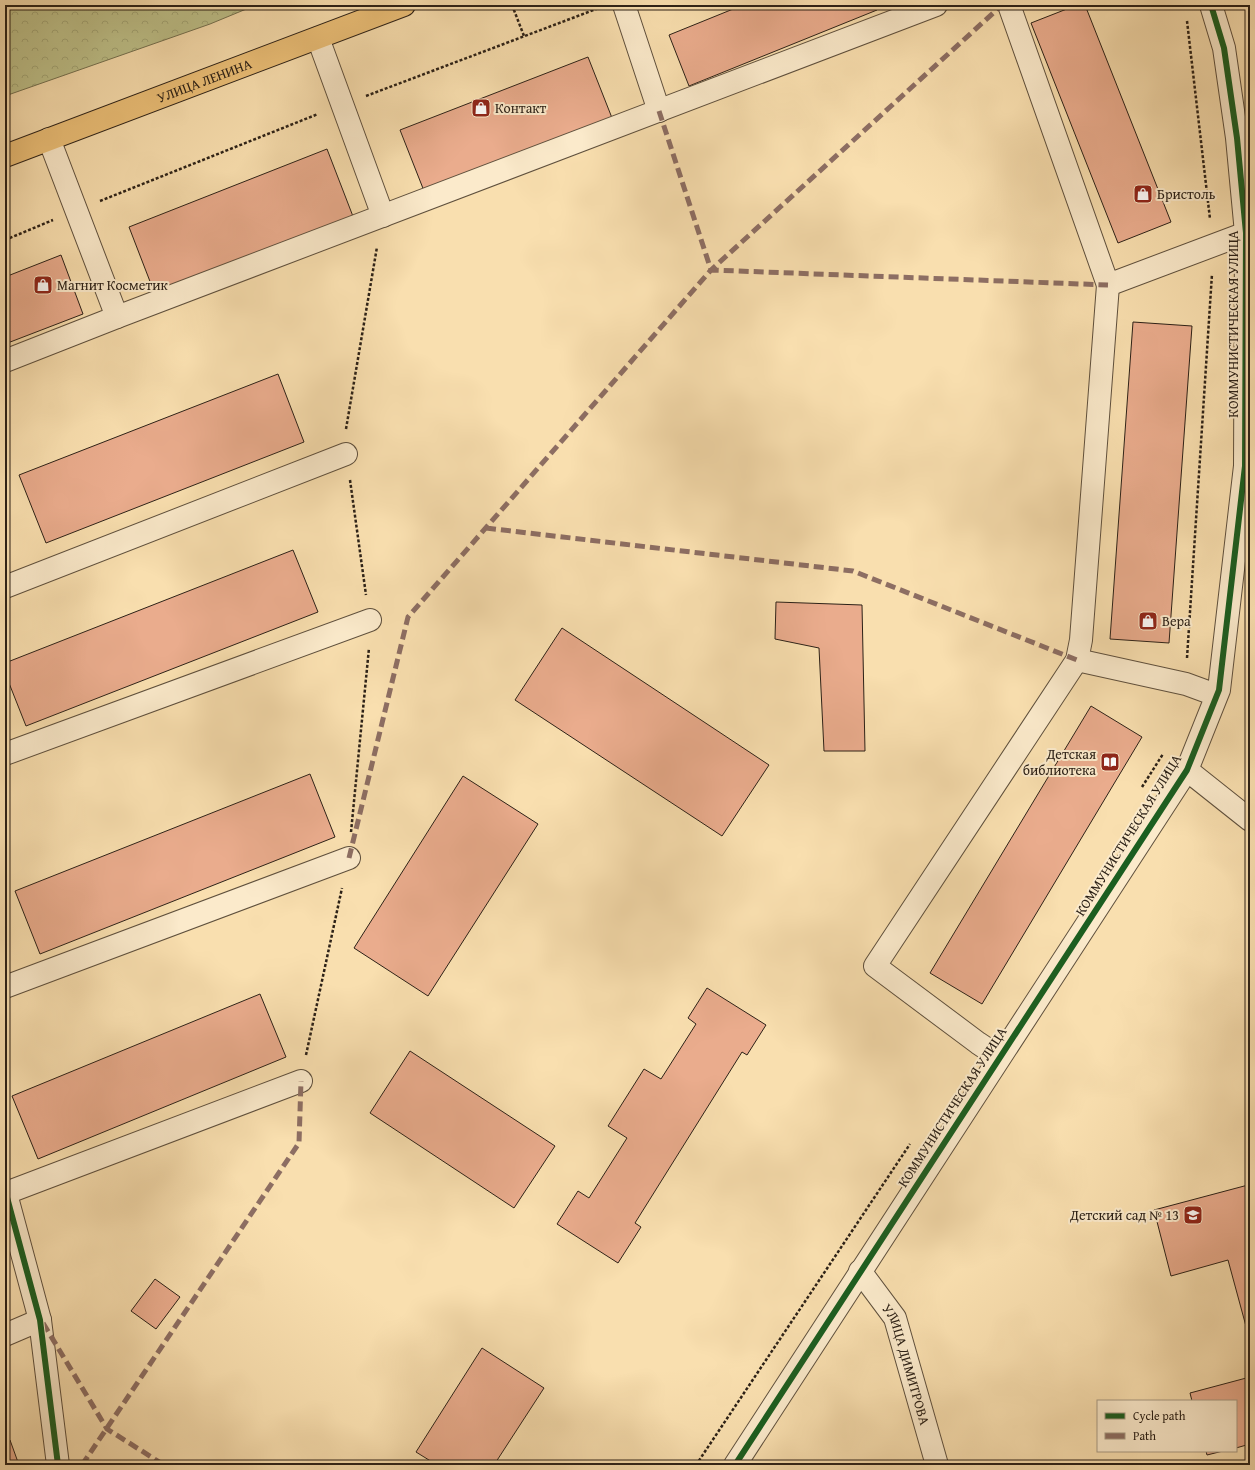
<svg xmlns="http://www.w3.org/2000/svg" width="1255" height="1470" font-family="'Gentium Book Plus',serif">
  <defs>
    <pattern id="forest-crowns" width="20" height="18" patternUnits="userSpaceOnUse"><rect width="20" height="18" fill="#bec18a"/><path d="M2 6a3 3 0 1 1 6 0M12 15a3 3 0 1 1 6 0" fill="none" stroke="#a3a676"/></pattern>
  </defs>
  <rect width="100%" height="100%" fill="#f9dfaf"/>
  <filter id="stains"><feTurbulence type="fractalNoise" baseFrequency=".005" numOctaves="4"/><feColorMatrix values="0 0 0 0 .2 0 0 0 0 .09 0 0 0 0 .02 0 0 0 .5 -.17"/></filter>
  <radialGradient id="worn" r=".72"><stop offset=".6" stop-color="#630" stop-opacity="0"/><stop offset="1" stop-color="#630" stop-opacity=".3"/></radialGradient>
  <path fill="url(#forest-crowns)" stroke="#757150" d="M5 5H256L210 24 5 96Z"/>
  <path fill="#eaac8d" stroke="#2c2117" d="M743 5H875L877 10 689 86 669 35Z
    M1077 5H1085L1171 222 1118 243 1031 23Z
    M588 57 614 123 426 196 400 130Z
    M327 149 354 219 156 297 129 227Z
    M61 255 83 314 5 344V277Z
    M1133 322 1192 326 1169 643 1110 639Z
    M278 374 304 442 46 543 19 475Z
    M293 550 318 612 26 726 5 673V663Z
    M776 602 862 605 865 751H824L819 648 775 639Z
    M562 628 769 765 722 836 515 700Z
    M1091 706 1142 737 982 1004 930 973Z
    M310 774 335 837 40 954 15 891Z
    M463 776 538 824 428 996 354 948Z
    M707 988 766 1025 747 1055 742 1052 635 1223 641 1227 618 1263 557 1224 578 1191 589 1198 627 1138 608 1126 644 1069 661 1079 696 1024 688 1018Z
    M260 994 286 1057 38 1159 12 1096Z
    M410 1051 555 1146 514 1208 370 1113Z
    M1248 1185 1250 1194V1341L1228 1260 1171 1276 1154 1210Z
    M155 1279 180 1297 156 1329 131 1311Z
    M482 1348 544 1388 494 1465H437L416 1452Z
    M1250 1377V1444L1236 1448V1401H1192L1190 1393Z
    M10 1440 19 1465H5V1442Z
    M1206 1451H1223L1207 1455Z"/>
  <g fill="none" stroke-linecap="round" stroke-linejoin="round">
    <defs>
      <g id="minor">
        <path d="M624 5 659 111"/>
        <path d="M1009 5 1108 285 1246 233"/>
        <path d="M318 38 383 216"/>
        <path d="M117 317 936 5"/>
        <path d="M5 361 117 317 49 139"/>
        <path d="M5 587 346 454"/>
        <path d="M1077 660 1186 684 1216 695"/>
        <path d="M5 754 370 620"/>
        <path d="M1187 770 1250 820"/>
        <path d="M5 987 349 858"/>
        <path d="M999 1057 978 1043 875 966 1077 660 1081 640 1108 285"/>
        <path d="M5 1190 40 1320 58 1465"/>
        <path d="M6 1193 301 1081"/>
        <path id="s1" d="M860 1271 895 1318 937 1465"/>
        <path d="M5 1335 40 1320"/>
        <path d="M735 1465 1187 770 1219 690 1245 466 1246 233 1237 138 1224 48 1211 5"/>
      </g>
      <g id="highway">
        <path id="s2" d="M5 156 404 5"/>
      </g>
    </defs>
    <use href="#minor" stroke="#5f503d" stroke-width="24"/>
    <use href="#highway" stroke="#2c2117" stroke-width="24"/>
    <path stroke="#2c2117" stroke-width="2.5" stroke-dasharray="3 2" stroke-linecap="butt" d="M512 5 524 36
      M1187 21 1210 219
      M366 96 599 8
      M100 201 318 114
      M5 240 53 220
      M346 429 377 247
      M350 480 366 595
      M1187 658 1212 274
      M1142 787 1163 754
      M351 832 369 648
      M306 1055 342 888
      M696 1465 910 1144"/>
    <use href="#minor" stroke="#fbeacb" stroke-width="22"/>
    <use href="#highway" stroke="#ecc078" stroke-width="22"/>
    <path stroke="#8d6e63" stroke-width="5" stroke-dasharray="10 5" stroke-linecap="butt" d="M659 111 711 270 1108 285
      M486 528 853 571 1077 660
      M349 858 408 617 711 270 1002 5
      M43 1323 107 1429 164 1465
      M82 1465 299 1143 301 1081"/>
    <defs>
      <path id="cycleway" d="M5 1190 40 1320 58 1465
        M735 1465 1187 770 1219 690 1245 466 1246 233 1237 138 1224 48 1211 5"/>
    </defs>
    <use href="#cycleway" stroke="#fbeacb" stroke-width="8"/>
    <use href="#cycleway" stroke="#1b5e20" stroke-width="6"/>
  </g>
  <defs>
    <symbol id="shop-square" viewBox="-11 -11 22 22"><rect x="-9" y="-9" width="18" height="18" rx="4" fill="#8f2418" stroke="#fbeacb"/><path d="M-5-2.5h2.3a2.7 3.5 0 0 1 5.4 0H5L5.5 6h-11ZM-1.5-2.5h3a1.5 2.3 0 0 0-3 0Z" fill="#fff"/></symbol>
    <symbol id="library-square" viewBox="-11 -11 22 22"><rect x="-9" y="-9" width="18" height="18" rx="4" fill="#8f2418" stroke="#fbeacb"/><path d="M-6-4Q-3-5.5-.7-3.5V5Q-3 3-6 4ZM6-4Q3-5.5 .7-3.5V5Q3 3 6 4Z" fill="#fff"/></symbol>
    <symbol id="school-square" viewBox="-11 -11 22 22"><rect x="-9" y="-9" width="18" height="18" rx="4" fill="#8f2418" stroke="#fbeacb"/><path d="M0-5L7-2L0 1L-7-2ZM-4 1L0 2.5L4 1V4Q0 6-4 4Z" fill="#fff"/></symbol>
  </defs>
  <g fill-rule="evenodd">
    <use href="#shop-square" x="470" y="97" width="22" height="22"/>
    <use href="#shop-square" x="1132" y="183" width="22" height="22"/>
    <use href="#shop-square" x="32" y="274" width="22" height="22"/>
    <use href="#shop-square" x="1137" y="610" width="22" height="22"/>
    <use href="#library-square" x="1099" y="751" width="22" height="22"/>
    <use href="#school-square" x="1182" y="1204" width="22" height="22"/>
  </g>
  <g text-anchor="middle" stroke-width="4" stroke-linejoin="round" paint-order="stroke">
    <g font-size="14" fill="#2c2117" stroke="#fbeacb">
      <text dy="5" stroke="none"><textPath href="#s2" startOffset="213">УЛИЦА ЛЕНИНА</textPath></text>
      <text transform="translate(1233 324) rotate(-90)" y="5">КОММУНИСТИЧЕСКАЯ УЛИЦА</text>
      <text transform="translate(1128 835) rotate(-58)" y="5">КОММУНИСТИЧЕСКАЯ УЛИЦА</text>
      <text transform="translate(952 1107) rotate(-57)" y="5">КОММУНИСТИЧЕСКАЯ УЛИЦА</text>
      <text dy="5" stroke="none"><textPath href="#s1" startOffset="106">УЛИЦА ДИМИТРОВА</textPath></text>
    </g>
    <g font-size="14" fill="#2c2117" stroke="#fbeacb" text-anchor="start">
      <text x="495" y="113">Контакт</text>
      <text x="1157" y="199">Бристоль</text>
      <text x="57" y="290">Магнит Косметик</text>
      <text x="1162" y="626">Вера</text>
      <text x="1096" y="759" text-anchor="end">Детская<tspan x="1096" dy="16">библиотека</tspan></text>
      <text x="1179" y="1220" text-anchor="end">Детский сад № 13</text>
    </g>
  </g>
  <rect width="1255" height="1470" fill="none" stroke="#f9dfaf" stroke-width="20"/>
  <rect x="6" y="6" width="1243" height="1458" fill="none" stroke="#2c2117" stroke-width="2"/>
  <rect x="10" y="10" width="1235" height="1450" fill="none" stroke="#2c2117"/>
  <rect x="1097" y="1400" width="140" height="52" fill="#fbeacb" stroke="#a89a83"/>
  <rect x="1105" y="1413" width="20" height="6" fill="#1b5e20" stroke="#a89a83"/>
  <text x="1133" y="1420" font-size="12" fill="#2c2117">Cycle path</text>
  <rect x="1105" y="1433" width="20" height="6" fill="#8d6e63" stroke="#a89a83"/>
  <text x="1133" y="1440" font-size="12" fill="#2c2117">Path</text>
  <rect width="100%" height="100%" filter="url(#stains)"/>
  <rect width="100%" height="100%" fill="url(#worn)"/>
</svg>
